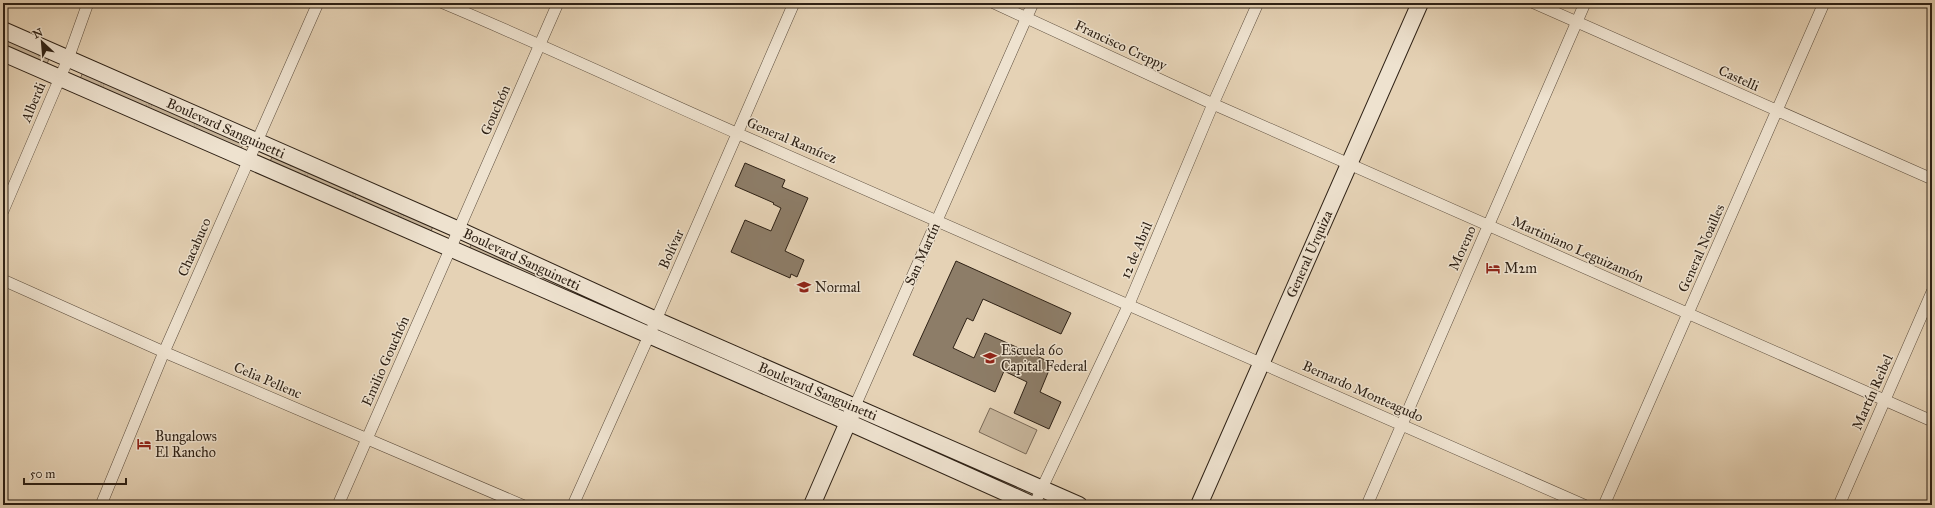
<svg xmlns="http://www.w3.org/2000/svg" width="1935" height="508" font-family="'IM FELL Great Primer',serif">
  <defs>
    <pattern id="grass-tufts" width="24" height="20" patternUnits="userSpaceOnUse"><rect width="24" height="20" fill="#c6b49a"/><path d="M3 7l-1-3M5 7V3M7 7l1-3M15 17l-1-3M17 17v-4M19 17l1-3" fill="none" stroke="#aa9a84"/></pattern>
  </defs>
  <rect width="100%" height="100%" fill="#e5d2b5"/>
  <filter id="stains"><feTurbulence type="fractalNoise" baseFrequency=".005" numOctaves="4"/><feColorMatrix values="0 0 0 0 .2 0 0 0 0 .09 0 0 0 0 .02 0 0 0 .5 -.17"/></filter>
  <radialGradient id="worn" r=".72"><stop offset=".6" stop-color="#630" stop-opacity="0"/><stop offset="1" stop-color="#630" stop-opacity=".3"/></radialGradient>
  <path fill="url(#grass-tufts)" stroke="#7a6a58" d="M3 35 50 56 47 64 3 44Z
    M83 72 244 142 241 149 80 79Z
    M274 154 434 224 431 231 270 161Z
    M472 242 632 313 629 320 469 250Z
    M866 417 1027 487 1024 494 863 424Z"/>
  <path fill="#c6b49a" stroke="#7a6a58" d="M990 408 1037 430 1026 454 979 432Z"/>
  <path fill="#8d7d68" stroke="#2e2115" d="M745 163 785 180 782 187 808 198 785 251 804 260 797 277 791 274 790 278 731 252 745 220 771 231 781 208 773 204 774 203 735 186Z
    M956 261 1071 313 1061 334 983 299 973 321 967 318 953 348 974 358 985 333 1052 363 1040 392 1061 402 1049 429 1014 413 1027 382 1004 371 995 392 913 355Z"/>
  <g fill="none" stroke-linecap="round" stroke-linejoin="round">
    <defs>
      <path id="street" d="M443 3C543 45 641 91 741 135 1022 257 1303 381 1584 505
        M994 3 1213 104 1932 421
        M1534 3 1932 179
        M3 211 68 59 88 3
        M3 280 164 352 522 505
        M855 406 1033 3
        M101 505 164 352 318 3
        M338 505 558 3
        M573 505 656 320 794 3
        M1034 505 1129 304 1213 104 1258 3
        M1367 505 1585 3
        M1604 505 1824 3
        M1839 505 1932 292"/>
      <path id="secondary" d="M3 30 459 230 656 320 1079 505
        M3 53 848 422 1033 505
        M812 505 852 413
        M1199 505 1420 3"/>
    </defs>
    <use href="#street" stroke="#5c4d3d" stroke-width="12"/>
    <use href="#secondary" stroke="#2e2115" stroke-width="18"/>
    <use href="#street" stroke="#eee2cf" stroke-width="11"/>
    <use href="#secondary" stroke="#eee2cf" stroke-width="16"/>
  </g>
  <defs>
    <symbol id="hotel-bare" viewBox="-9 -9 18 18"><path d="M-6-4.5h1.5V1H6V5H4.5V3h-9V5H-6ZM-4 0a1.8 1.8 0 1 1 3.6 0ZM.5 0V-2.5h3Q6-2.5 6 0Z" fill="#8f2418" stroke="#eee2cf" stroke-width="2.5" paint-order="stroke"/></symbol>
    <symbol id="school-bare" viewBox="-9 -9 18 18"><path d="M0-5L7-2L0 1L-7-2ZM-4 1L0 2.5L4 1V4Q0 6-4 4Z" fill="#8f2418" stroke="#eee2cf" stroke-width="2.5" paint-order="stroke"/></symbol>
  </defs>
  <g fill-rule="evenodd">
    <use href="#hotel-bare" x="1483" y="258" width="20" height="20"/>
    <use href="#school-bare" x="794" y="277" width="20" height="20"/>
    <use href="#school-bare" x="980" y="348" width="20" height="20"/>
    <use href="#hotel-bare" x="134" y="434" width="20" height="20"/>
  </g>
  <g text-anchor="middle" stroke-width="3" stroke-linejoin="round" paint-order="stroke">
    <g font-size="14" fill="#2e2115" stroke="#eee2cf">
      <text transform="translate(1121 45) rotate(25)" y="5">Francisco Creppy</text>
      <text transform="translate(1739 78) rotate(24)" y="5">Castelli</text>
      <text transform="translate(33 102) rotate(-67)" y="5">Alberdi</text>
      <text transform="translate(495 110) rotate(-66)" y="5">Gouchón</text>
      <text transform="translate(226 128) rotate(24)" y="5">Boulevard Sanguinetti</text>
      <text transform="translate(792 140) rotate(23)" y="5">General Ramírez</text>
      <text transform="translate(194 247) rotate(-66)" y="5">Chacabuco</text>
      <text transform="translate(1462 248) rotate(-66)" y="5">Moreno</text>
      <text transform="translate(1701 248) rotate(-66)" y="5">General Noailles</text>
      <text transform="translate(671 249) rotate(-66)" y="5">Bolívar</text>
      <text transform="translate(1578 249) rotate(24)" y="5">Martiniano Leguizamón</text>
      <text transform="translate(1136 250) rotate(-67)" y="5">12 de Abril</text>
      <text transform="translate(922 254) rotate(-66)" y="5">San Martín</text>
      <text transform="translate(1309 254) rotate(-66)" y="5">General Urquiza</text>
      <text transform="translate(522 259) rotate(25)" y="5">Boulevard Sanguinetti</text>
      <text transform="translate(385 361) rotate(-66)" y="5">Emilio Gouchón</text>
      <text transform="translate(268 380) rotate(23)" y="5">Celia Pellenc</text>
      <text transform="translate(818 391) rotate(23)" y="5">Boulevard Sanguinetti</text>
      <text transform="translate(1363 391) rotate(24)" y="5">Bernardo Monteagudo</text>
      <text transform="translate(1872 392) rotate(-66)" y="5">Martín Reibel</text>
    </g>
    <g font-size="14" fill="#2e2115" stroke="#eee2cf" text-anchor="start">
      <text x="1504" y="273">M2m</text>
      <text x="815" y="292">Normal</text>
      <text x="1001" y="355">Escuela 60<tspan x="1001" dy="16">Capital Federal</tspan></text>
      <text x="155" y="441">Bungalows<tspan x="155" dy="16">El Rancho</tspan></text>
    </g>
  </g>
  <rect width="1935" height="508" fill="none" stroke="#e5d2b5" stroke-width="16"/>
  <rect x="4" y="4" width="1927" height="500" fill="none" stroke="#2e2115" stroke-width="2"/>
  <rect x="8" y="8" width="1919" height="492" fill="none" stroke="#2e2115"/>
  <g transform="translate(42 42) rotate(334)" stroke="#eee2cf" stroke-width="3" paint-order="stroke">
  <path d="M0-3L7 15L0 10L-7 15Z" fill="#2e2115"/>
  <text y="-6" font-size="11" font-weight="bold" text-anchor="middle" fill="#2e2115">N</text>
  </g>
  <path d="M24 478v6h102v-6" fill="none" stroke="#2e2115" stroke-width="2"/>
  <text x="30" y="478" font-size="12" fill="#2e2115" stroke="#eee2cf" stroke-width="3" paint-order="stroke">50 m</text>
  <rect width="100%" height="100%" filter="url(#stains)"/>
  <rect width="100%" height="100%" fill="url(#worn)"/>
</svg>
